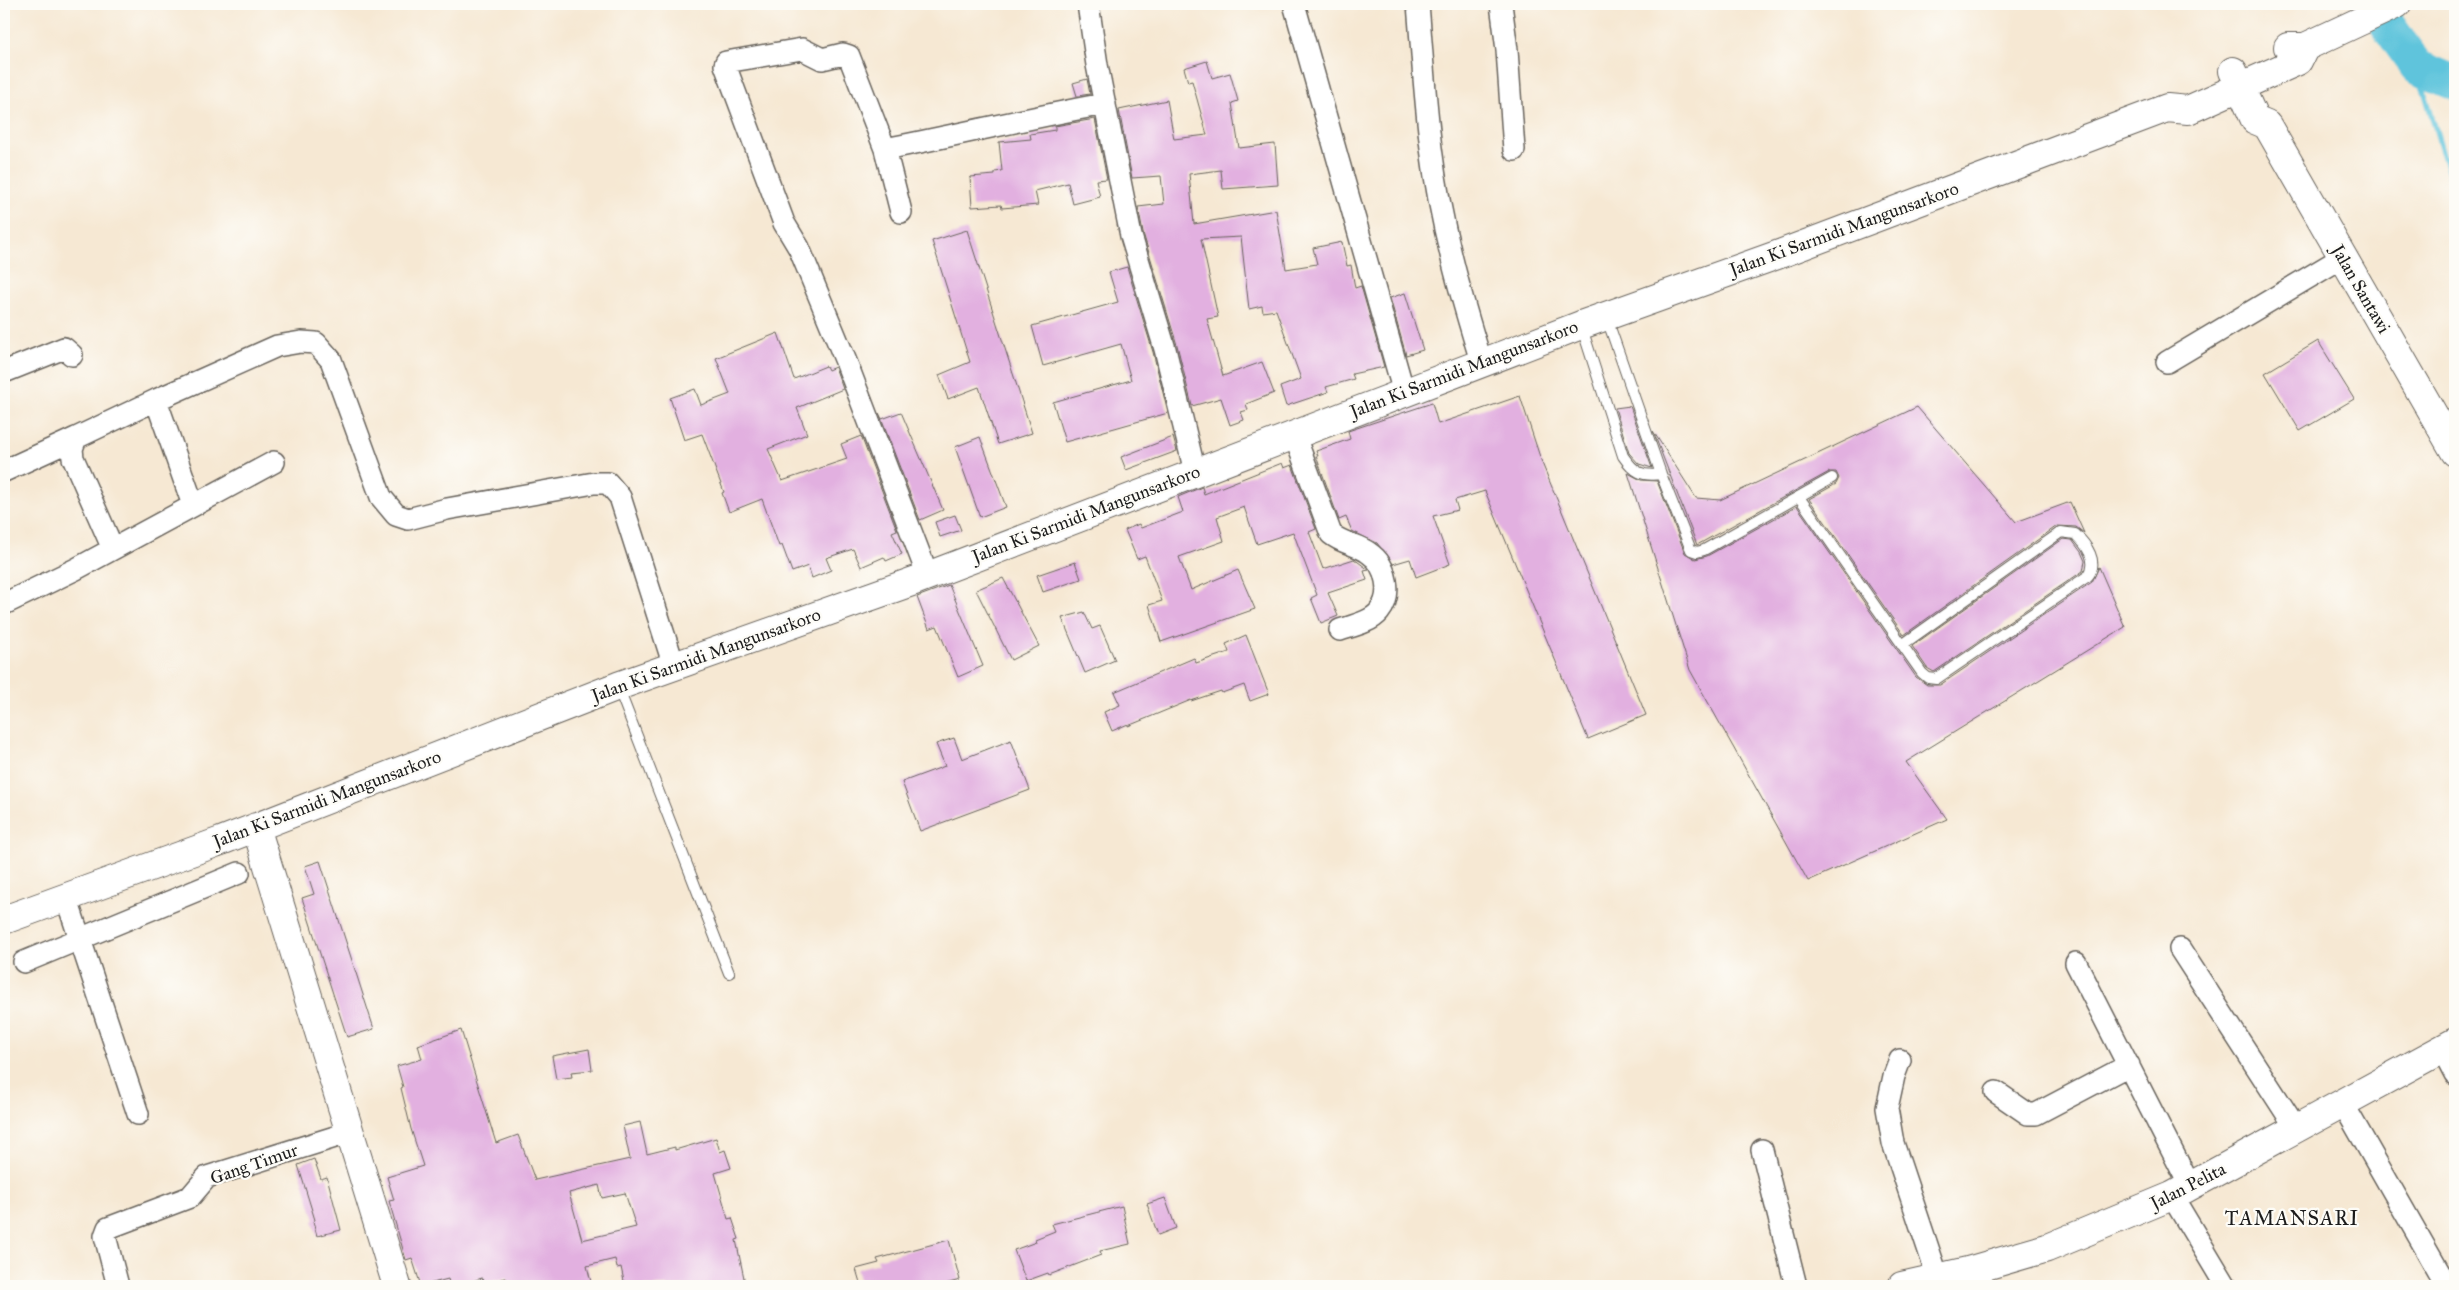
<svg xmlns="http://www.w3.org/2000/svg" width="2459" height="1290" font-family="'IM FELL Great Primer',serif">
  <rect width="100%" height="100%" fill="#fdfcf7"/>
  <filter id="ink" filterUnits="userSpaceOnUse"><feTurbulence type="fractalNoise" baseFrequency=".02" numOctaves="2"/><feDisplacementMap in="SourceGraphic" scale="10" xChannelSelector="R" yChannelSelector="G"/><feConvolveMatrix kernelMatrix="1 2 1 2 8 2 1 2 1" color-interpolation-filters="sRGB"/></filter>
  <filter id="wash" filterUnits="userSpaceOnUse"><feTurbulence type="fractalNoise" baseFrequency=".0096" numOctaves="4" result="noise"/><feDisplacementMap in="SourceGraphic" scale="20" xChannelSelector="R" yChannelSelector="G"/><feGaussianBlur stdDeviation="1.12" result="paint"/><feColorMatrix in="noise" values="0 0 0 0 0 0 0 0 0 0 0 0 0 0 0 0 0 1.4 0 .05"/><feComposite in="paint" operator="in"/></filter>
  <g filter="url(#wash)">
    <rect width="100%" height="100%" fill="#f6e8d3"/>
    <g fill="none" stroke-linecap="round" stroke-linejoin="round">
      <path stroke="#5ec4dc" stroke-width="5.5" d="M2417 67 2455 194"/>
      <path stroke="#5ec4dc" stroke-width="35" d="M2373 4 2417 67 2455 83"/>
    </g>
    <g id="blocks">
      <path fill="#e2b0e0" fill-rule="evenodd" d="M1207 61 1212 78 1230 73 1238 101 1232 103 1239 148 1275 144 1278 185 1223 189 1221 170 1189 174 1194 224 1276 210 1286 269 1317 264 1313 248 1342 242 1347 266 1351 265 1355 288 1361 286 1384 367 1352 374 1354 379 1326 387 1328 392 1286 406 1280 387 1301 379 1276 310 1263 312 1262 306 1249 309 1241 237 1201 239 1218 317 1207 319 1223 376 1262 362 1274 393 1246 404 1248 410 1241 412 1244 420 1230 425 1221 398 1192 406 1177 345 1143 233 1138 207 1164 204 1161 176 1132 178 1119 110 1167 100 1174 139 1207 135 1192 81 1188 82 1184 68Z
        M1087 79 1090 94 1077 96 1073 83Z
        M1095 119 1107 179 1096 180 1100 197 1073 204 1068 183 1035 191 1038 205 1002 208 1001 205 972 207 970 177 995 175V172L1002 171 999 142 1031 139 1030 134 1055 130V126Z
        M967 230 1032 433 998 444 979 387 948 399 939 375 970 362 932 241Z
        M1127 267 1153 352 1168 413 1065 442 1053 402 1131 380 1121 344 1043 366 1032 326 1118 302 1109 272Z
        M1405 293 1423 350 1406 355 1390 298Z
        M778 333 794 379 826 366 828 370 835 367 843 389 797 408 807 434 768 449 782 481 847 459 841 444 861 436 897 530 892 532 902 554 886 561 884 557 861 567 853 549 826 558 831 570 812 578 808 566 792 572 782 545 779 546 762 499 729 512 722 493 724 492 702 434 684 440 670 398 695 389 701 405 730 394 716 358Z
        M2318 341 2354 399 2300 431 2265 373Z
        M1520 396 1542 463 1646 715 1588 739 1485 491 1455 500 1458 510 1433 516 1450 564 1416 577 1410 559 1393 564 1377 543 1352 531 1346 517 1339 520 1316 456H1318L1316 451 1350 439 1348 431 1432 403 1438 424Z
        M1630 406 1652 468 1639 464 1629 453 1615 408Z
        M1917 407 2016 522 2070 502 2084 533 2076 527 2057 526 1904 635 1809 499 1836 484 1839 478 1836 472H1829L1697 545 1653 431 1696 498 1720 500Z
        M901 412 943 510 920 520 879 413 882 419Z
        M980 437 1006 507 980 517 955 447Z
        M1173 437 1177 451 1126 470 1121 457Z
        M1282 463 1284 468 1292 465 1316 529 1309 532 1323 569 1354 559 1369 570 1364 571 1367 580 1328 593 1338 616 1321 623 1311 598 1317 595 1293 532 1257 544 1244 507 1217 517 1224 541 1179 557 1191 590 1238 570 1255 609 1161 642 1149 605 1162 601 1145 556 1137 559 1125 530 1139 524 1141 528 1183 512 1178 497 1202 487 1204 494Z
        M1628 473 1641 480 1657 481 1685 553 1695 559 1707 556 1797 506 1916 677 1927 685H1940L2092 582 2099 567 2125 627 1906 762 1947 819 1808 881 1690 670Z
        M955 515 961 530 940 537 935 522Z
        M2063 539 2072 540 2081 552 2085 561 2083 571 1934 672 1927 668 1912 646Z
        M1075 562 1081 579 1043 592 1037 575Z
        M1003 578 1039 646 1011 660 976 590Z
        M949 585 983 666 958 677 937 626 929 629 917 597Z
        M1084 612 1092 629 1100 626 1115 660 1085 673 1062 618Z
        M1246 635 1269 694 1250 701 1244 685 1222 693 1221 691 1191 701V700L1128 726V724L1112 731 1104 712 1120 705 1114 692 1194 658 1196 663 1229 652 1226 644Z
        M954 738 962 759 1011 740 1030 790 920 831 902 782 945 766 936 744Z
        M320 861 374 1029 347 1037 302 898 314 894 305 866Z
        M461 1030 496 1143 518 1135 535 1180 630 1159 623 1126 640 1122 647 1154 675 1147V1150L716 1138 720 1152 725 1150 731 1168 715 1173 728 1219 732 1218 739 1239 736 1240 745 1283 729 1286H625L621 1267 617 1268 615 1259 587 1266 592 1286H509L506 1278 484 1283 482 1278 457 1286H450L448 1279 421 1286 412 1258 406 1260 389 1201 394 1200 387 1177 423 1166 411 1129 401 1088 403 1087 397 1066 422 1059 418 1045ZM599 1185 602 1198 625 1193 636 1227 582 1240 569 1193Z
        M589 1049 592 1070 571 1072 572 1077 556 1079 552 1056Z
        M314 1159 321 1179 327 1177 341 1230 317 1236 313 1221 315 1220 298 1165Z
        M1165 1198 1176 1228 1158 1235 1147 1204Z
        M1122 1206 1130 1244 1100 1251 1101 1255 1049 1275 1048 1273 1026 1281 1014 1250 1036 1242 1035 1239 1055 1231 1052 1224Z
        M949 1240 960 1280 938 1286H861L856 1269 879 1263 877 1259Z"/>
    </g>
  </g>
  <g filter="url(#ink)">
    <use href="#blocks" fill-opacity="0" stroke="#68635c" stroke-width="1"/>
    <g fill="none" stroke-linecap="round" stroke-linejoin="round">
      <defs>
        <path id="service" d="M1606 316 1661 474 1691 550 1697 552 1704 550 1832 478
          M1581 325 1623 456C1634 472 1642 477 1661 474
          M1799 497 1922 673 1928 678 1936 679 2088 576C2099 562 2087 545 2075 534L2061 532 1902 645
          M618 687 729 973"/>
        <path id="minor" d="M1088 4 1097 65 1131 236 1165 349 1195 472
          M1294 4 1404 393
          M1418 4C1422 52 1425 101 1431 148 1440 222 1460 294 1482 364
          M1501 4 1507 50 1514 150
          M885 149C958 135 1031 117 1105 104
          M901 212 885 149 849 56 843 54 822 59 802 49 726 62 725 65 784 223 799 248 847 364 928 576
          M2167 362 2343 257
          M4 372 64 348 72 355
          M156 400 193 505
          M1294 434 1331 534C1343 544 1357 544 1369 553 1387 565 1393 595 1379 612 1371 622 1352 626 1340 630
          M4 471 76 438
          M113 549 73 458 72 449 76 438 156 400 277 346 301 342 316 343 331 360 381 497 396 515 408 519 447 509 594 483H608L620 497 674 666
          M4 604 76 569 274 462
          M66 897 138 1114
          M2180 949 2296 1128
          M24 962 239 873
          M2076 963 2190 1186
          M2442 1049 2455 1074
          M1900 1060 1894 1076 1887 1108 1893 1143 1938 1278
          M1996 1092 2028 1114H2036L2129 1065
          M2342 1102 2447 1286
          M1762 1150 1796 1286
          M2172 1196 2226 1286
          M118 1286 105 1236 108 1228 190 1197 207 1177 351 1132"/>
        <path id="secondary" d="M2288 47H2305L2397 4
          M2233 71 2255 120 2267 125 2455 452
          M256 827 397 1286
          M4 920 221 841 618 686 917 580 1581 325 1777 255 2167 108 2188 110 2298 61 2305 47
          M1902 1286 1968 1271 2047 1248 2172 1196 2455 1042"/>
      </defs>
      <use href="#service" stroke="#68635c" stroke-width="12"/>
      <use href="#minor" stroke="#68635c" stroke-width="24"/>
      <use href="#secondary" stroke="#68635c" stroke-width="30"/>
      <use href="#service" stroke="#fff" stroke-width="10"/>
      <use href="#minor" stroke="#fff" stroke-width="21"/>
      <use href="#secondary" stroke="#fff" stroke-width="28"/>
    </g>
  </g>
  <g text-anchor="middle" stroke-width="4.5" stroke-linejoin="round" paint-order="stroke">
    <g font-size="18" fill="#1c1c1c" stroke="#fdfcf7">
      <text transform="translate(1844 229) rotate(-20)" y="6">Jalan Ki Sarmidi Mangunsarkoro</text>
      <text transform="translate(2361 289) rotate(60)" y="6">Jalan Santawi</text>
      <text transform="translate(1464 369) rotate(-21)" y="6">Jalan Ki Sarmidi Mangunsarkoro</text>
      <text transform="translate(1086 514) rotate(-21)" y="6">Jalan Ki Sarmidi Mangunsarkoro</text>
      <text transform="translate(706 655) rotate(-20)" y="6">Jalan Ki Sarmidi Mangunsarkoro</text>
      <text transform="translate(327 799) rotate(-21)" y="6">Jalan Ki Sarmidi Mangunsarkoro</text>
      <text transform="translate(254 1164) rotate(-19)" y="6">Gang Timur</text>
      <text transform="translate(2188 1186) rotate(-27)" y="6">Jalan Pelita</text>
    </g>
    <g font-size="20" letter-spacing="1" fill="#1c1c1c" stroke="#fdfcf7">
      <text x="2292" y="1225">TAMANSARI</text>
    </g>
  </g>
  <rect width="2459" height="1290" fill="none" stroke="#fdfcf7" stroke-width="20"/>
</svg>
